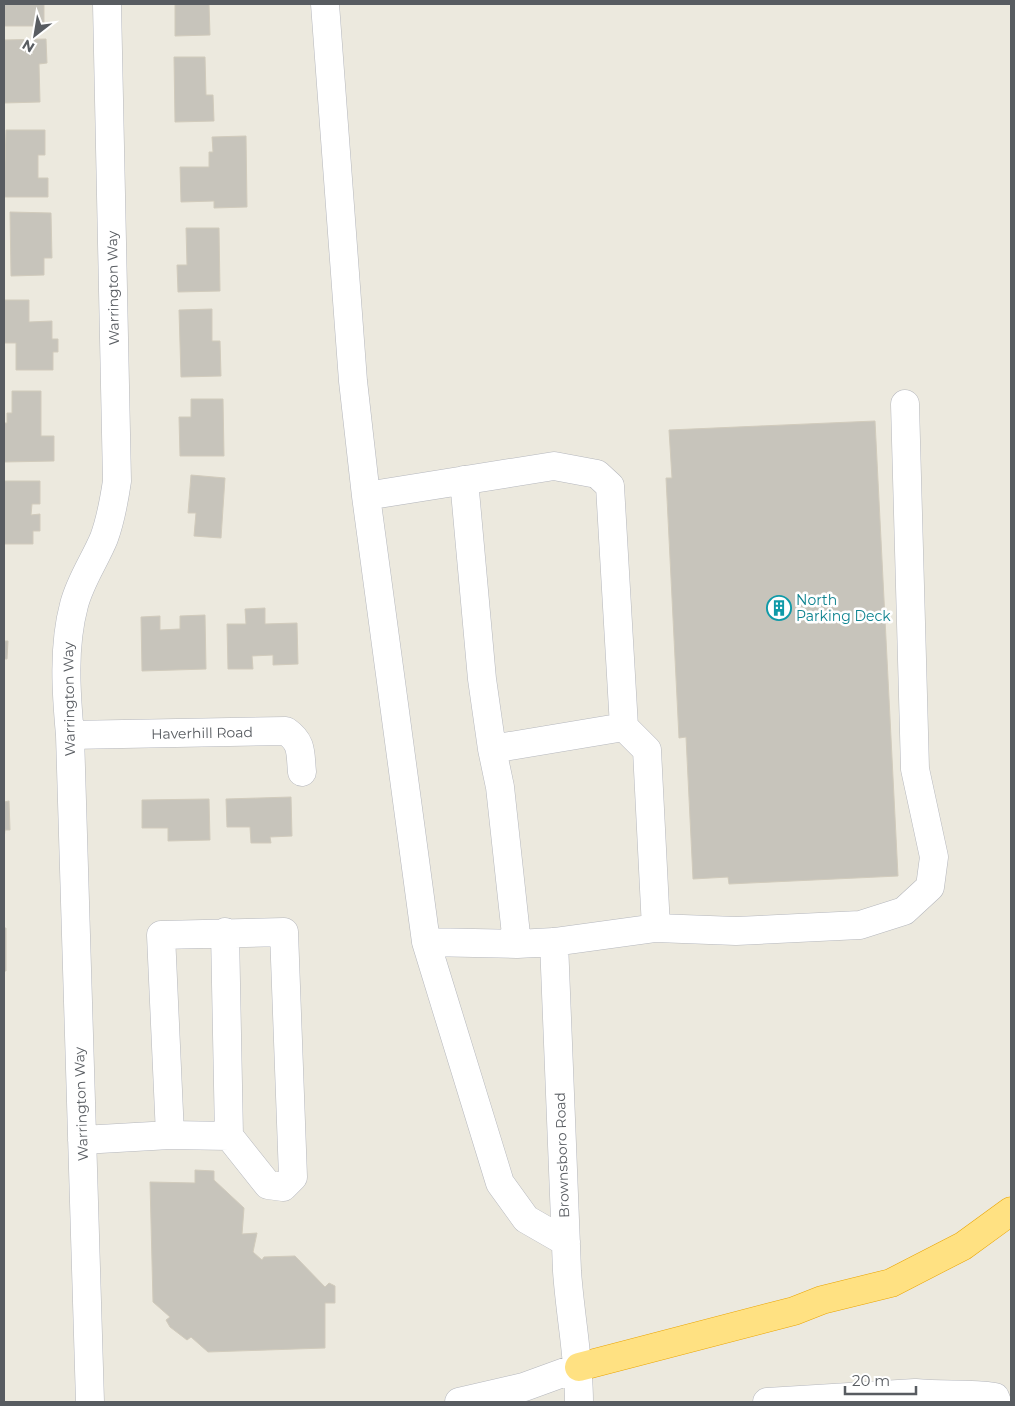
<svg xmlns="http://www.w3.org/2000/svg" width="1015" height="1406" font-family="Montserrat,sans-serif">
  <rect width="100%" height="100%" fill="#ece9de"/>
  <path fill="#c7c4bb" stroke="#d1cbbc" d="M4 4H44V26H4Z
    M175 4H209L210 35 175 36Z
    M46 39 47 63 39 64 40 102 4 103V40Z
    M174 57H205L206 95H213L214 121 175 122Z
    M6 130H45V155H38V178H48V197H4Z
    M246 136 247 207 214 208V201L181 202 180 167H209V152H213L212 137Z
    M10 212 51 213 52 258H44V275L11 276Z
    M186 228H219L220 291 178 292 177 265H187Z
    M4 300H29V322L52 321V339H58V352H53V370H16V343H4Z
    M212 309V341H220L221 376 181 377 179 310Z
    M12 391H41V436H54V461L4 462V423H7V413H12Z
    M191 399H223L224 456H180L179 417H191Z
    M875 421 898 876 729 884 728 877 693 879 686 737 679 738 666 478H672L669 430Z
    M191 475 225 478 221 538 194 536 196 513H188Z
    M4 481H40V504H32L31 515 40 514V531H33V544H4Z
    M265 608V624L297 623 298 664 273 665V655L252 656 253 669H228L227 624H246L245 609Z
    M205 615 206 669 142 671 141 617 160 616V630L180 629V616Z
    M4 641H8L7 659H4Z
    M4 794V802L9 801 10 830H5L4 839Z
    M291 797 292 836 270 837 271 843H251L250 827H227L226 799Z
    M209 799 210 840 168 841V828H142V800Z
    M4 928H6V971H4Z
    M195 1170 214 1171V1180L244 1208 242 1234 257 1233 253 1252 262 1260 264 1257 295 1256 325 1287 329 1283 335 1286V1303H325V1348L208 1352 191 1337 187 1340 170 1327 166 1320 170 1317 153 1302 150 1182 195 1183Z"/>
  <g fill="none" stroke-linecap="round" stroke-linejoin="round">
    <defs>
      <path id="minor" d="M325 4 353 381 366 496 426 942 517 944 554 942 656 928 736 931 860 925 904 911 930 887 934 857 915 769 905 404
        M464 480 482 679 492 749 500 787 517 944
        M366 496 554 466 597 474 610 486 624 727 647 750 656 928
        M70 735 286 731C303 743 300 753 302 772
        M492 749 624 727
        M225 932 229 1136
        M426 942 500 1183 526 1219 566 1242
        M554 942 567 1271C570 1315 579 1358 579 1402
        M82 1140 170 1135 229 1136 268 1185 283 1187 293 1177 284 932 161 935 170 1135
        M90 1402 70 735C66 692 63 646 74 605 80 581 95 560 104 538 111 519 114 501 117 481L107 4
        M459 1402 524 1387 579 1367
        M767 1402 915 1393C942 1396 968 1393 995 1397L997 1402"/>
      <path id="highway" d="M579 1367 794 1311 822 1300 891 1283 963 1246 1011 1211"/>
    </defs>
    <use href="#minor" stroke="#b5b7bd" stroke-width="29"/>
    <use href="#highway" stroke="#eaa400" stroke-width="29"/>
    <use href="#minor" stroke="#fff" stroke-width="28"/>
    <use href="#highway" stroke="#ffe182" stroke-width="28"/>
  </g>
  <defs>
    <symbol id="building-ring" viewBox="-11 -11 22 22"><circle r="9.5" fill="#fff" stroke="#0f9aa8" stroke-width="1.5"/><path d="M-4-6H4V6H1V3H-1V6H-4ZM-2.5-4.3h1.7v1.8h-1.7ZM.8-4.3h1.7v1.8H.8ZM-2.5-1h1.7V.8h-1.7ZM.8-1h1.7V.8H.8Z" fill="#0f9aa8"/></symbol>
  </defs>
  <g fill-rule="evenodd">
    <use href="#building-ring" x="765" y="594" width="28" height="28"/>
  </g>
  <g text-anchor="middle" stroke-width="5" stroke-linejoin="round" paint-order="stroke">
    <g font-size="14" fill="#585c61" stroke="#fff">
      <text transform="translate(113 288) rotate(-91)" y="5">Warrington Way</text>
      <text transform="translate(69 699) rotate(-91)" y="5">Warrington Way</text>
      <text transform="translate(202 733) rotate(-1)" y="5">Haverhill Road</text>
      <text transform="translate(81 1104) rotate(-92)" y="5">Warrington Way</text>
      <text transform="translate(562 1155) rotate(-92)" y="5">Brownsboro Road</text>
    </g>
    <g font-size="14" fill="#0d838f" stroke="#fff" text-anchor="start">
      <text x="796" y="605">North<tspan x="796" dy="16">Parking Deck</tspan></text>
    </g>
  </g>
  <rect width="1015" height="1406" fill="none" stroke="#585c61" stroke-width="10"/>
  <g transform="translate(35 35) rotate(211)" stroke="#ffffff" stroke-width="4" paint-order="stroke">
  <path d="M0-4L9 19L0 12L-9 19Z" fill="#585c61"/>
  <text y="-8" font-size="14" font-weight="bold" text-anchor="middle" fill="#585c61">N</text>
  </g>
  <path d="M845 1386v8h71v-8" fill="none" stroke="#585c61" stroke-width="2.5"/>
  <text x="852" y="1386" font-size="15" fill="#585c61" stroke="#ffffff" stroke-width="4" paint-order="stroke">20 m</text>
</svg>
